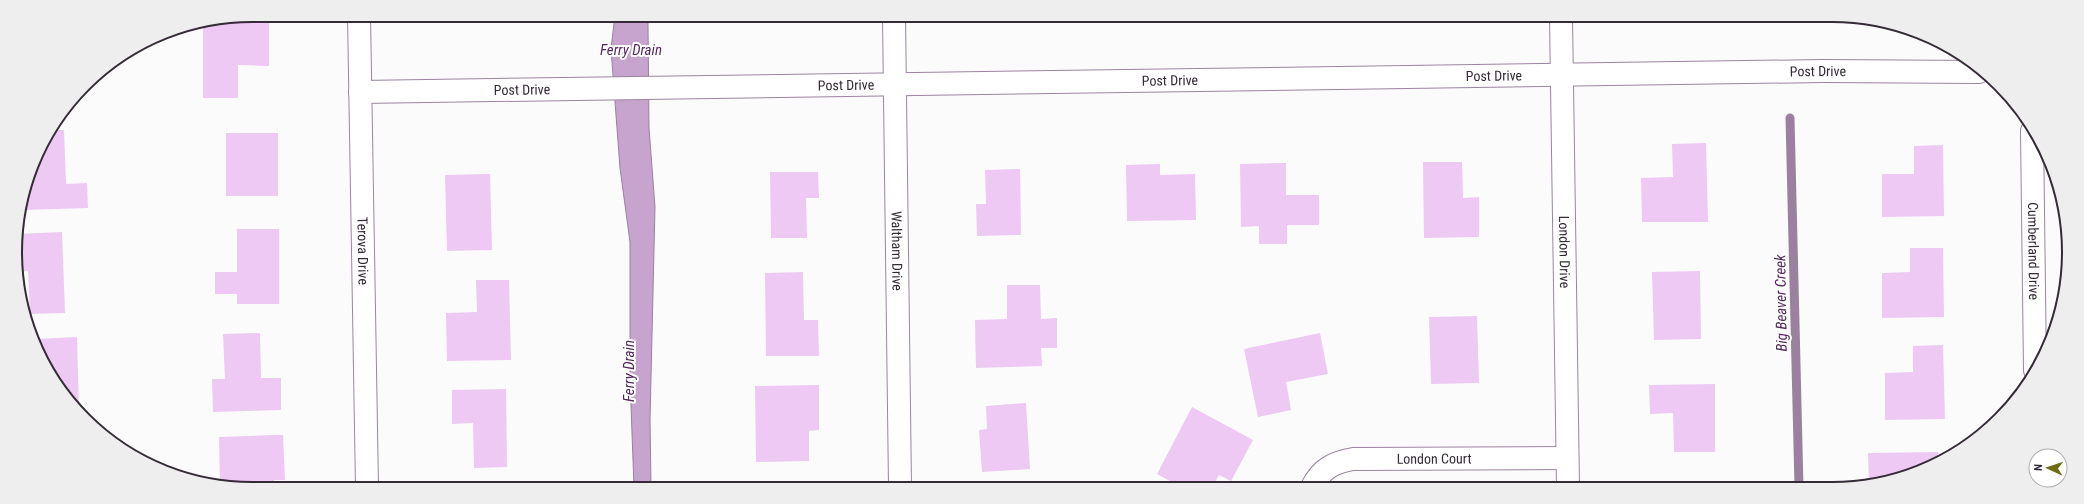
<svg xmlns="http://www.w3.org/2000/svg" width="2084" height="504" font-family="'Roboto Condensed',sans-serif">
  <rect width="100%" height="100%" fill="#fbfbfb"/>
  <path fill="#c7a4cd" stroke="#9b80a0" d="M615 15 647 16 648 24 649 128 655 207 650 420 651 487H634L630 379V242L620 168 611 49Z"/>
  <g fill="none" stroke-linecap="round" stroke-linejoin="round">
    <path stroke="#9b80a0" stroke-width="9" d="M1790 118 1799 487"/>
  </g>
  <path fill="#edc9f4" d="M236 18H269V66L238 65V98H203V25Z
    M52 130H64L66 184 87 183 88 208 23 210 40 147Z
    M226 133H278V196H226Z
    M1706 143 1708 222H1642L1641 178 1673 177 1672 144Z
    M1943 145 1944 216 1882 217V174H1914V146Z
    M1423 162H1462L1463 198 1479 197V237L1424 238Z
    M1286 163V195H1319V225H1287V244H1259V226L1241 227 1240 164Z
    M1160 164V175L1195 174 1196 220 1127 221 1126 165Z
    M1020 169 1021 235 977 236 976 204H986L985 170Z
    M770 172H818L819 198H806L807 238H771Z
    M490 174 492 250 447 251 445 175Z
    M237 229H279V304H237V294H215V272H237Z
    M62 232 65 313 30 314 28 271H19L16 234Z
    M1910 248H1943L1944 317 1882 318V273L1910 272Z
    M1700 271 1701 339 1654 340 1652 272Z
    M803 272 804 320H818L819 356H766L765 273Z
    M476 280H509L511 360 447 361 446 313 477 312Z
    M1007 285H1040L1041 319 1057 318V348H1041L1042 366 976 368 975 320 1007 319Z
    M1477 316 1479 383 1431 384 1429 317Z
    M260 333 261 378H281V410L213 412 212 379H225L223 334Z
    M1320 333 1328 374 1286 382 1291 410 1258 417 1244 349Z
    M77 337 79 410 64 396 36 339Z
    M1943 345 1945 419 1885 420V373L1913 372V346Z
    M1715 384V452H1674L1673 413 1650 414 1649 385Z
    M819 385V430L809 431V461L756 462 755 386Z
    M506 389 507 467 474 468 473 423 452 424V390Z
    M1026 403 1030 469 982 472 979 430 987 429 986 406Z
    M1192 407 1253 440 1231 481 1219 475 1212 487H1181L1157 474Z
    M273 435H283L285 480H274V487H220L219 437Z
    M1938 452 1939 463 1937 465 1869 485 1868 453Z"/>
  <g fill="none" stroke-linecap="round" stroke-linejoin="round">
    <defs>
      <g id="street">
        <path id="s1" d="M359 15 367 487"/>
        <path id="s2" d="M894 16 900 487"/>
        <path id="s3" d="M1561 17 1568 487"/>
        <path id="s4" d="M360 92 1823 71 1979 72"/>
        <path id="s5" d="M2032 131 2035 370"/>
        <path id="s6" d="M1312 487C1321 469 1334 462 1353 459L1567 458"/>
      </g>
    </defs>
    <use href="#street" stroke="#9b849f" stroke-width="24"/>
    <use href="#street" stroke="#fff" stroke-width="22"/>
  </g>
  <g text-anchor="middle" stroke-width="4" stroke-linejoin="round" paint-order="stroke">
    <g font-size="14" fill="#342b36" stroke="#fff">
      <text dy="5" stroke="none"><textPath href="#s4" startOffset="1458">Post Drive</textPath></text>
      <text dy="5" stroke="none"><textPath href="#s4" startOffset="1134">Post Drive</textPath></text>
      <text dy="5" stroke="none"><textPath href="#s4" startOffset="810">Post Drive</textPath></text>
      <text dy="5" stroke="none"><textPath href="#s4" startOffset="486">Post Drive</textPath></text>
      <text dy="5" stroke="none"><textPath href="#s4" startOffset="162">Post Drive</textPath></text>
      <text dy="5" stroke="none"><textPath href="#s1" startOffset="236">Terova Drive</textPath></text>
      <text dy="5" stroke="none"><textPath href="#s2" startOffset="235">Waltham Drive</textPath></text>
      <text dy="5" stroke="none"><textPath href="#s5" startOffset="120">Cumberland Drive</textPath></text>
      <text dy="5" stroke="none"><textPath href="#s3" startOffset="235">London Drive</textPath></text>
      <text dy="5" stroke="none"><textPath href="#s6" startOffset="133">London Court</textPath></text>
    </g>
    <g font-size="15" font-style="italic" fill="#54285c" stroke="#fff">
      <text x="631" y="55">Ferry Drain</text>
      <text transform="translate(1781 303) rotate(-91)" y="5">Big Beaver Creek</text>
      <text transform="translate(629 371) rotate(-90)" y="5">Ferry Drain</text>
    </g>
  </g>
  <path d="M0 0H2084V504H0ZM252 22H1832A230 230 0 0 1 2062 252V252A230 230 0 0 1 1832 482H252A230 230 0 0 1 22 252V252A230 230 0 0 1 252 22Z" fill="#efeeef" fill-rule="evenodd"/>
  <path fill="none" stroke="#342b36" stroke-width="2" d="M252 22H1832A230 230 0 0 1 2062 252V252A230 230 0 0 1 1832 482H252A230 230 0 0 1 22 252V252A230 230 0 0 1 252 22Z"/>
  <g transform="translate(2048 468) rotate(273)"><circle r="19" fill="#ffffff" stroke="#aeaaaf"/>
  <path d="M0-3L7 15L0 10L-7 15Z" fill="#6b6d0f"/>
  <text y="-6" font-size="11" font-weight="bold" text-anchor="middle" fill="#342b36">N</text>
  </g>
</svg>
